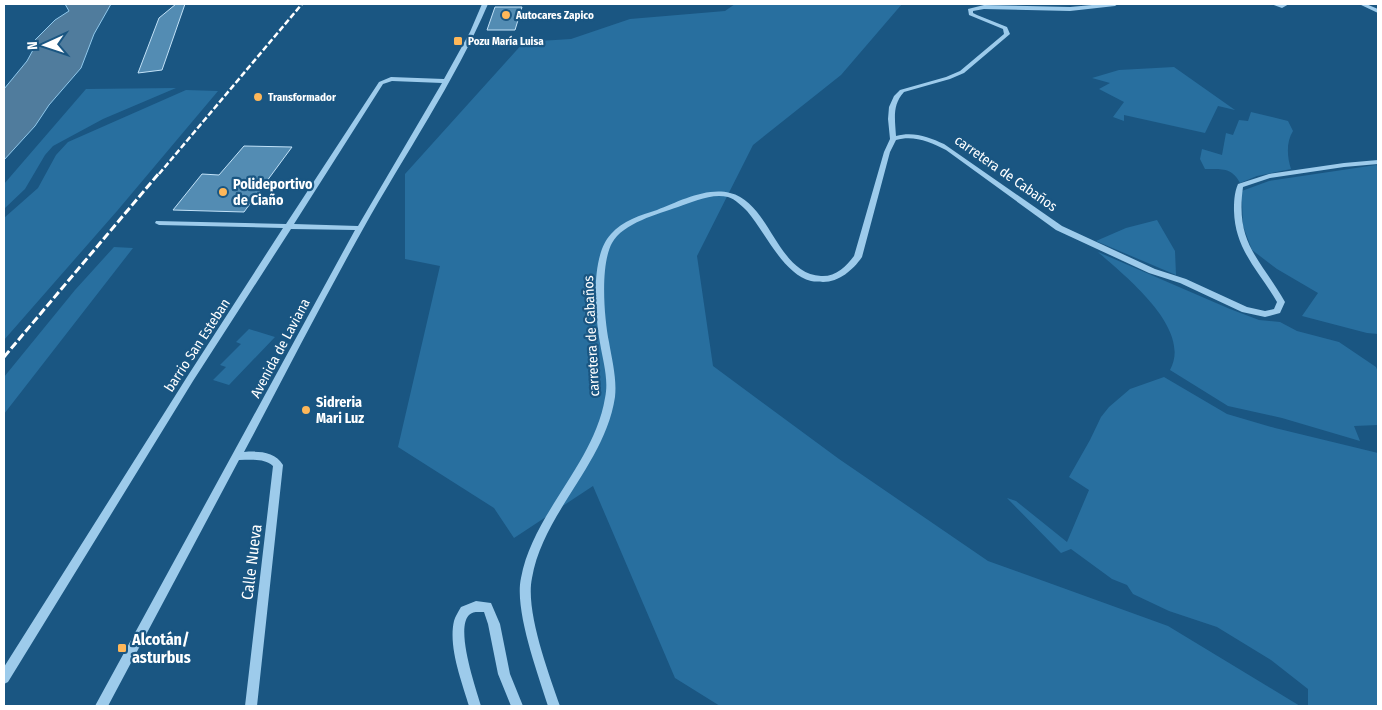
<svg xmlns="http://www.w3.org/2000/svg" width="1382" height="710" font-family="'Fira Sans Condensed',sans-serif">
  <rect width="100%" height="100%" fill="#1a5682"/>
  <path fill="#286f9f" d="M735 4H902L841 75 753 145 697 256 713 366 839 459 988 561 1168 626 1300 706H720L675 678 593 486 514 538 494 508 398 447 440 266 405 259V174L524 42 571 39 630 19 725 11Z
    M1174 67 1235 110 1218 106 1205 133 1124 115V121L1113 117 1124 102 1099 89 1110 83 1092 78 1119 70Z
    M176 88 103 119 53 146 45 155 25 189 4 209V184L86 89Z
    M186 90 218 91 117 211 4 340V218L38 188 56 155 68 142Z
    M1251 112 1288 121 1293 131C1286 142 1287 157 1291 169L1257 176 1240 183C1232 167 1221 169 1205 169L1200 159 1202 149 1222 155 1226 133 1233 135 1239 120 1248 121Z
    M1376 165 1378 166V334L1367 333 1302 316 1318 293 1277 269 1252 250 1243 226 1242 201 1239 192 1269 181Z
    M1157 220 1175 251 1176 275 1096 241 1126 228Z
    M114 247 133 248 4 414V377L75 290Z
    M1098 252 1230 309 1259 320 1280 322 1297 331 1339 342 1376 367 1378 372V425L1354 426 1360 441 1282 418 1228 406 1170 370C1193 329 1125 276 1098 252Z
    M249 329 275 337 229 385 213 380 226 367 220 365 241 344 236 342Z
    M1164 377 1227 414 1275 428 1378 453V706H1308V689L1271 660 1217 627 1169 611 1133 594 1127 585 1112 579 1071 549 1061 553 1007 498 1016 501 1067 542 1089 490 1069 477 1090 440 1101 417 1109 407 1130 389Z"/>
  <path fill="#507c9d" stroke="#90c9ed" d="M65 4H111L94 34 81 68 49 105 35 126 4 160V89L27 61 33 50V42L55 20 69 11Z"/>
  <path fill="#538cb3" stroke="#c2e2f8" d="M176 4H185L162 70 138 73 159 18Z
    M495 7H522L515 30H487Z
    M244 146 292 147 244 212 173 210 202 174 219 175Z"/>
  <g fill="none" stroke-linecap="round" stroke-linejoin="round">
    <path fill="#9dcbeb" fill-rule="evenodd" d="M482 4H488C454 83 405 154 363 229 322 302 284 377 244 452 258 451 275 451 283 465L257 706H245L273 466C264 458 251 460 239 460L108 706H95L355 230 291 229 193 381 8 682 4 684V667L187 377 283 228 159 225 155 223 156 221 286 224 379 82 391 77 444 79 470 32ZM392 81 442 83 358 226 294 224 383 84Z
      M1103 4H1118L1115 6 1070 11 984 9 973 11V13L977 15 1007 27 1010 34 964 73 950 79 904 92C892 105 895 119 896 136 913 131 929 137 944 144L1062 226 1155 269 1186 279 1247 307 1265 311 1274 309 1277 302C1259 271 1235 250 1234 211 1234 203 1234 193 1238 184L1269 174 1344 163 1378 160V164L1344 167 1270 178 1243 187C1235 244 1260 258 1285 302L1280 313 1265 317 1242 312 1180 283 1149 273 1056 230 946 150C930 142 914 135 896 140L890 152 862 257C853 270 839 282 823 282 819 281 815 282 811 281 783 274 765 232 747 211 742 206 735 199 728 197 711 193 693 202 678 207 658 214 623 223 612 243 600 265 604 317 609 342 612 360 617 379 615 397 605 464 543 513 532 578 525 611 549 674 560 706H548C538 674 514 610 521 578 533 513 594 464 605 398 609 380 603 361 600 343 595 314 590 256 611 234 622 221 641 215 657 210 678 202 706 187 730 193 770 202 777 274 821 276 835 277 846 267 854 256L884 152 890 139 888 119 889 107 894 96 900 90 946 77 960 71 1004 34 1003 29 969 15 968 9 984 5 1070 7Z
      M1271 4H1289L1282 8Z
      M1359 4H1366L1378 9V13Z
      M476 601 491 603 500 624 510 674 523 706H511L498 674 488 624 484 612C478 612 473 611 469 615 455 629 476 689 481 706H469C462 682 448 647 454 621 455 617 458 612 461 607Z"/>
    <path stroke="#fff" stroke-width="2.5" stroke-dasharray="6 2.5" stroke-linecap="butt" d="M159 174 302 4"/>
    <path stroke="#fff" stroke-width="3" stroke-dasharray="8 3" stroke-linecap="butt" d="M4 357 160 172"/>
  </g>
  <g fill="#feb759" stroke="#1a5682" stroke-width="2">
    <circle cx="506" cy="15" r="5"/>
    <rect x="453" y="36" width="10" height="10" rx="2.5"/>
    <circle cx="258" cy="97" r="5"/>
    <circle cx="223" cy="192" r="5"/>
    <circle cx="306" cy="410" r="5"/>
    <rect x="117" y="643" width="10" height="10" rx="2.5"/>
  </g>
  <g text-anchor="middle" stroke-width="4.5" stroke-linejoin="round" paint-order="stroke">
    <g font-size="11" font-weight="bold" fill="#fff" stroke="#1a5682" text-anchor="start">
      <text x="516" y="19">Autocares Zapico</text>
      <text x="468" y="45">Pozu María Luisa</text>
      <text x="268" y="101">Transformador</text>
    </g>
    <g font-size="14" fill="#fff" stroke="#1a5682">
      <text transform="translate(1006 173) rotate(35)" y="5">carretera de Cabaños</text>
      <text transform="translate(591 336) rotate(-93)" y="5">carretera de Cabaños</text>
      <text transform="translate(197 345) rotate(-57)" y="5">barrio San Esteban</text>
      <text transform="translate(280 348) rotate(-62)" y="5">Avenida de Laviana</text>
    </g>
    <g font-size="14" font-weight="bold" fill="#fff" stroke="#1a5682" text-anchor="start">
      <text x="233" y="189">Polideportivo<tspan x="233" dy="16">de Ciaño</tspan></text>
      <text x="316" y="407">Sidreria<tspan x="316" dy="16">Mari Luz</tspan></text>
    </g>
    <g font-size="16" fill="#fff" stroke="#1a5682">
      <text transform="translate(251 562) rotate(-83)" y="6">Calle Nueva</text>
    </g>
    <g font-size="16" font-weight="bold" fill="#fff" stroke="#1a5682" text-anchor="start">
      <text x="132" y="645">Alcotán/<tspan x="132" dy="18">asturbus</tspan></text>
    </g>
  </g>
  <rect width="1382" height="710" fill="none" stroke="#ffffff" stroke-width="10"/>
  <g transform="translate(45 45) rotate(267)" stroke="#1a5682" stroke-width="4" paint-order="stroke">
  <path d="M0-4L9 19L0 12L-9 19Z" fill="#ffffff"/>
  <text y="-8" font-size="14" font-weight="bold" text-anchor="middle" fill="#ffffff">N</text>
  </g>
</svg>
